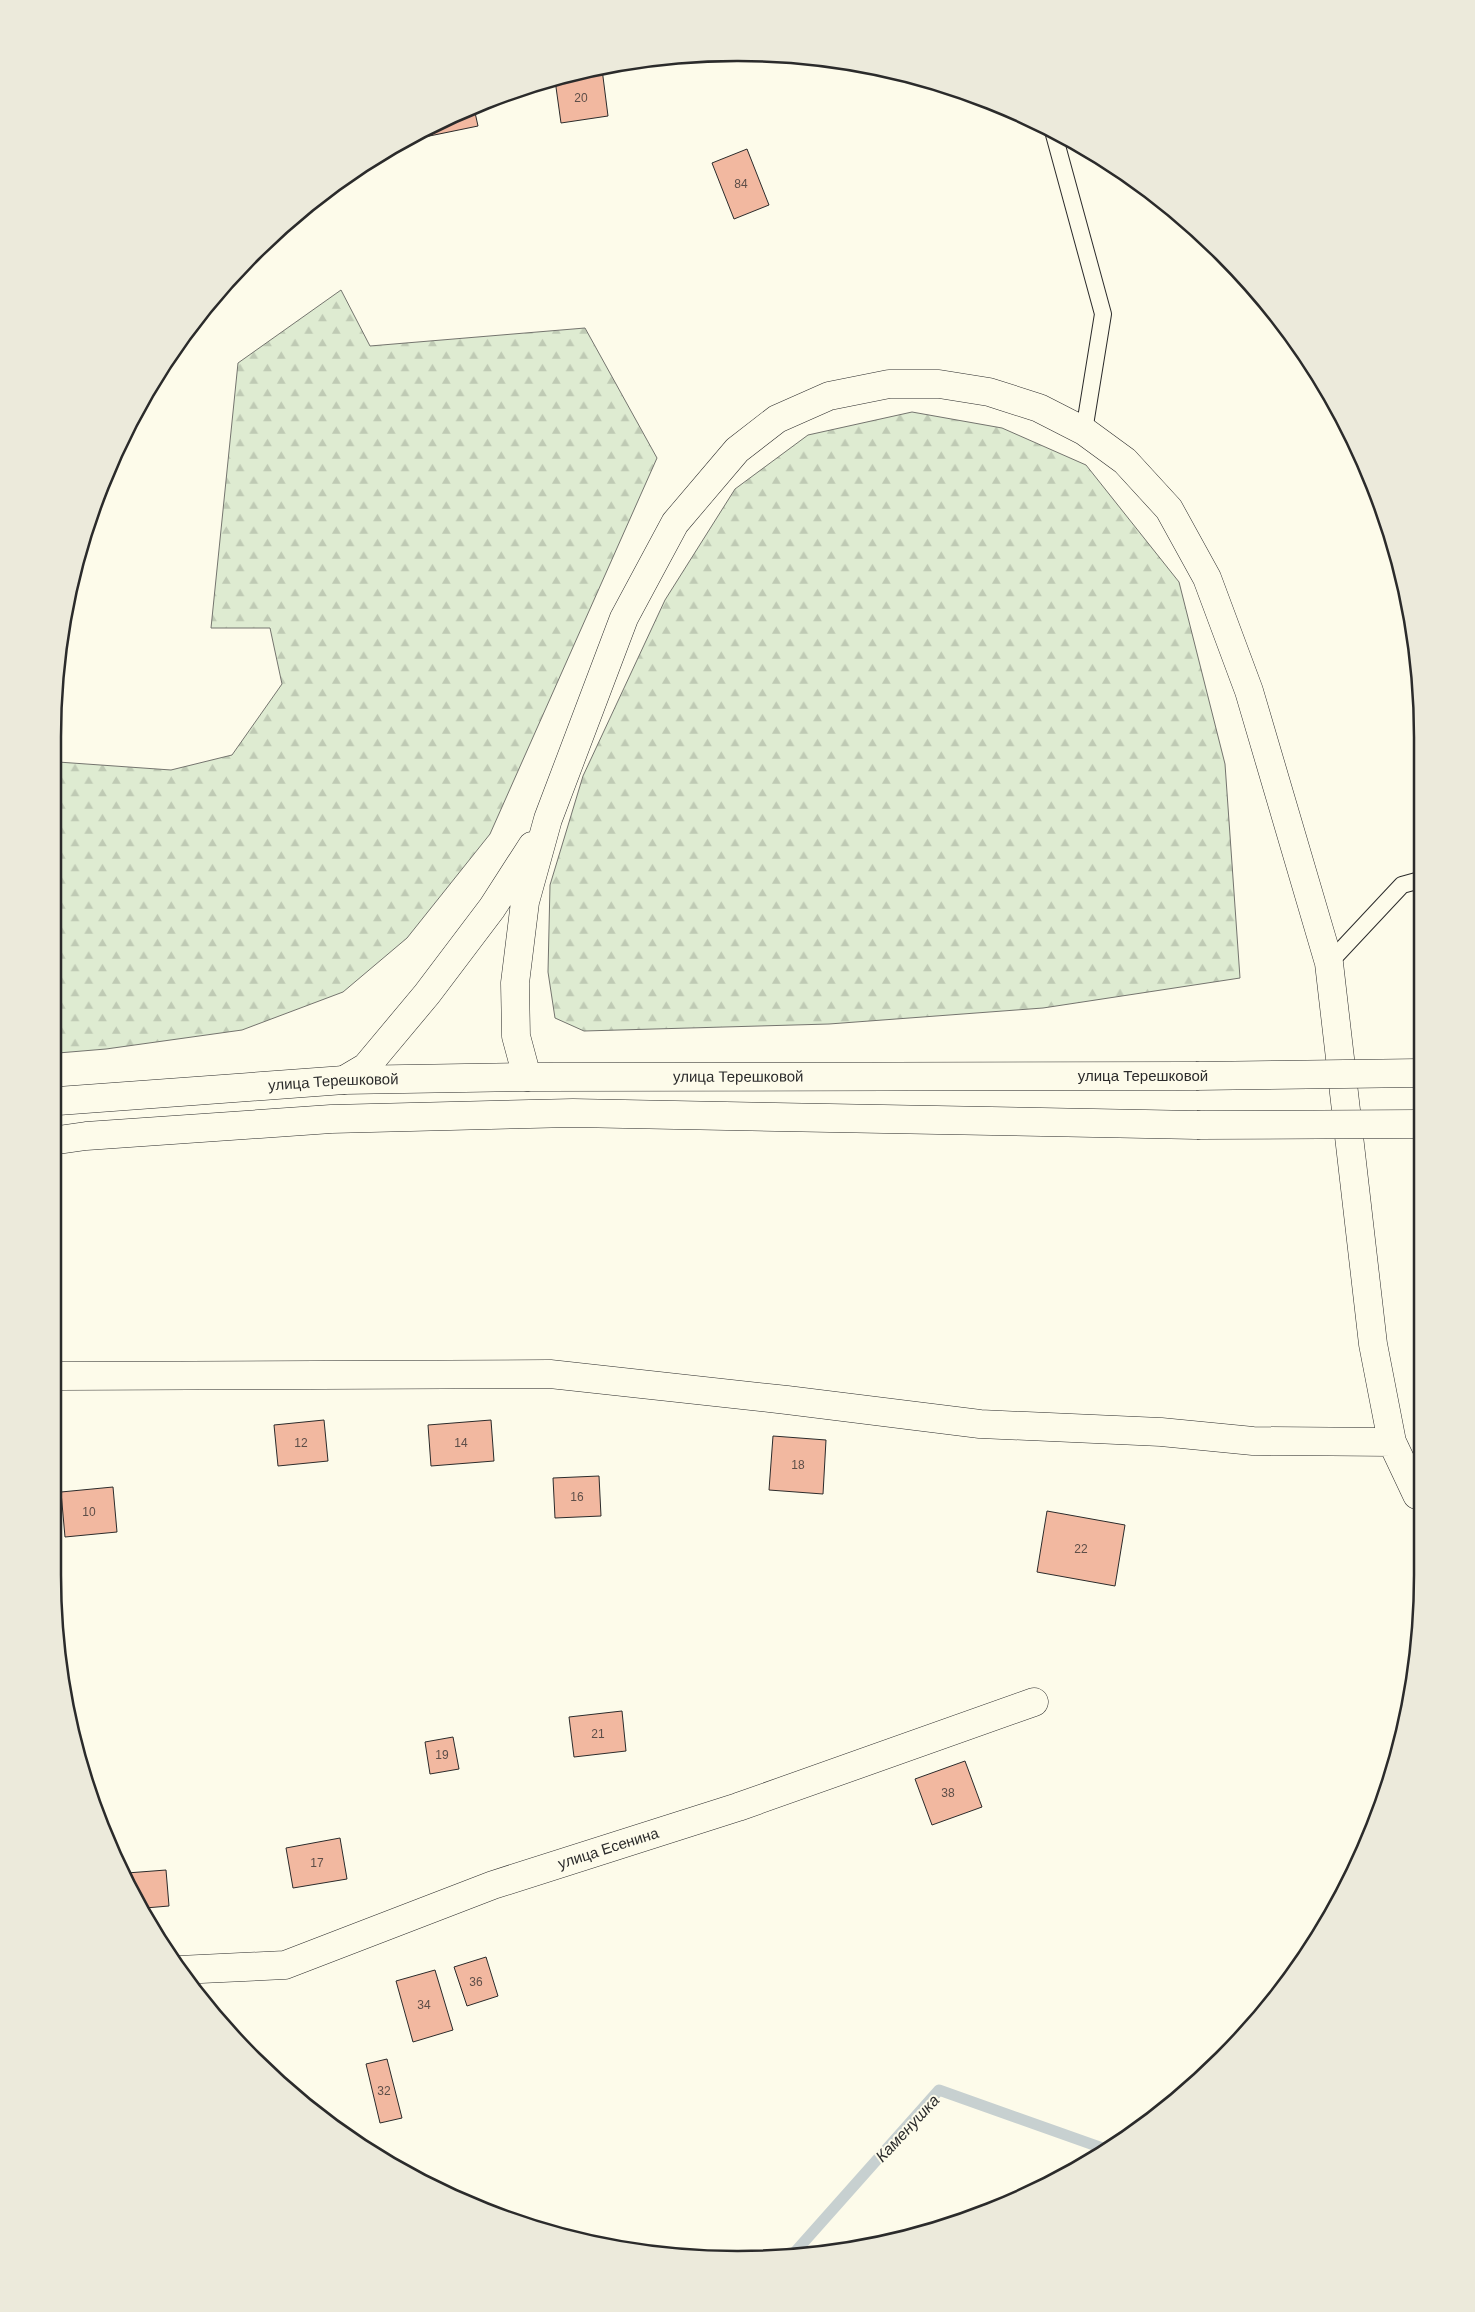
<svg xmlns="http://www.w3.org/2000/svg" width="1475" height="2312" font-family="Arial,sans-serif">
  <defs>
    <pattern id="forest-firs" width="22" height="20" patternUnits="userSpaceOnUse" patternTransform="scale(1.25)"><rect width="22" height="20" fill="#deebd1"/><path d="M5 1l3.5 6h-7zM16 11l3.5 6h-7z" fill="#bfcab4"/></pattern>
  </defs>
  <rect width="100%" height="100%" fill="#fdfbea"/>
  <path fill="url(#forest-firs)" stroke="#74746e" d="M341 290 370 346 585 328 657 458 490 834 407 938 343 992 242 1030 106 1049 58 1053V762L171 770 232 755 282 684 270 628H211L238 363Z
    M912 412 1002 428 1086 465 1179 582 1225 764 1240 978 1043 1008 829 1024 584 1031 555 1018 548 972 550 885 583 776 665 600 735 489 808 435Z"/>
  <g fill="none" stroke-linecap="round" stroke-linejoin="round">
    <path stroke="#c7d0d0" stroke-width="11" d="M795 2252 939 2090 1108 2150"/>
  </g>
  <path fill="#f2b8a0" stroke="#2b2b2b" d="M602 69 608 116 561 123 555 80Z
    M474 108 478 126 410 140 409 138Z
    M747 149 769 205 734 219 712 163Z
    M324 1420 328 1461 278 1466 274 1425Z
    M491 1420 494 1461 431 1466 428 1425Z
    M773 1436 826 1440 823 1494 769 1490Z
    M599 1476 601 1516 555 1518 553 1478Z
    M113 1487 117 1532 65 1537 61 1492Z
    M1047 1511 1125 1525 1115 1586 1037 1572Z
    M622 1711 626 1751 574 1757 569 1717Z
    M453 1737 459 1769 430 1774 425 1742Z
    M965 1761 982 1807 932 1825 915 1779Z
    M340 1838 347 1879 293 1888 286 1848Z
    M166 1870 169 1906 145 1908 127 1873Z
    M486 1957 498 1996 467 2006 454 1967Z
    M435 1970 453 2030 413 2042 396 1981Z
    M387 2059 402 2118 380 2123 366 2064Z"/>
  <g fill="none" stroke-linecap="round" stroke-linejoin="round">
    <defs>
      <path id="lane" d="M1053 131 1103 314 1084 431
        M1329 963 1402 885 1420 880"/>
      <g id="street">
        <path id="s1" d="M179 1970 285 1965 493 1885 738 1807 1034 1702"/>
      </g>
      <path id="secondary" d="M527 1077 516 1036 515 983 525 902 548 819 624 618 675 523 737 450 777 419 829 396 889 384H939L989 392 1039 408 1084 431 1125 461 1169 509 1207 578 1249 691 1329 963 1373 1344 1392 1442 1417 1495
        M344 1080 366 1067 427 994 492 908 532 846
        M58 1376 550 1374 787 1400 980 1424 1161 1432 1253 1441 1392 1442"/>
      <g id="primary">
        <path id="s2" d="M58 1101 344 1080 527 1077 1196 1076"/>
        <path d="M58 1140 86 1136 331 1119 573 1113 1197 1125"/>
      </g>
    </defs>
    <use href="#lane" stroke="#2b2b2b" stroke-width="18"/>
    <use href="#street" stroke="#2b2b2b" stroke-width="29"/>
    <use href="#secondary" stroke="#2b2b2b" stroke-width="29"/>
    <use href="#primary" stroke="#2b2b2b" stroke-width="29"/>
    <use href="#lane" stroke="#fdfbea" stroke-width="16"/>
    <use href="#street" stroke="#fdfbea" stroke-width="28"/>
    <use href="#secondary" stroke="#fdfbea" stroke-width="28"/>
    <use href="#primary" stroke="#fdfbea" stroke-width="28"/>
    <defs>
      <path id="primary-bridge" d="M1196 1076 1419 1073
        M1197 1125 1419 1124"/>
    </defs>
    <use href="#primary-bridge" stroke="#2b2b2b" stroke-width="29" stroke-linecap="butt"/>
    <use href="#primary-bridge" stroke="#fdfbea" stroke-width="28"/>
  </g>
  <g text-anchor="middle" stroke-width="4" stroke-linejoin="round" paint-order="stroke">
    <g font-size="12" fill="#5d4e48">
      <text x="581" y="102">20</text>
      <text x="741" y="188">84</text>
      <text x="301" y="1447">12</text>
      <text x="461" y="1447">14</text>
      <text x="798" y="1469">18</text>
      <text x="577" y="1501">16</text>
      <text x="89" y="1516">10</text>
      <text x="1081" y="1553">22</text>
      <text x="598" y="1738">21</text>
      <text x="442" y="1759">19</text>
      <text x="948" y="1797">38</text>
      <text x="317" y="1867">17</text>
      <text x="476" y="1986">36</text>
      <text x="424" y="2009">34</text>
      <text x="384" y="2095">32</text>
    </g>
    <g font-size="15" fill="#2b2b2b" stroke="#fdfbea">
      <text x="1143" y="1081">улица Терешковой</text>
      <text dy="5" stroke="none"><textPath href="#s2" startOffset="681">улица Терешковой</textPath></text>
      <text dy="5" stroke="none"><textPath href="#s2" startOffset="276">улица Терешковой</textPath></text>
      <text dy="5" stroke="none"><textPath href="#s1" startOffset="450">улица Есенина</textPath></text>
    </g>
    <g font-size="16" font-style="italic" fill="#2b2b2b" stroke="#fdfbea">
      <text transform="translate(907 2128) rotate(-47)" y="6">Каменушка</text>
    </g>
  </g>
  <path d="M0 0H1475V2312H0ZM737 61H738A676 676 0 0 1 1414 737V1575A676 676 0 0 1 738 2251H737A676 676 0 0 1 61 1575V737A676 676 0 0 1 737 61Z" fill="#eceadb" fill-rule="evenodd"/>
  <path fill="none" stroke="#2b2b2b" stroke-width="2.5" d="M737 61H738A676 676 0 0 1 1414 737V1575A676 676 0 0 1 738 2251H737A676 676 0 0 1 61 1575V737A676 676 0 0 1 737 61Z"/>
</svg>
